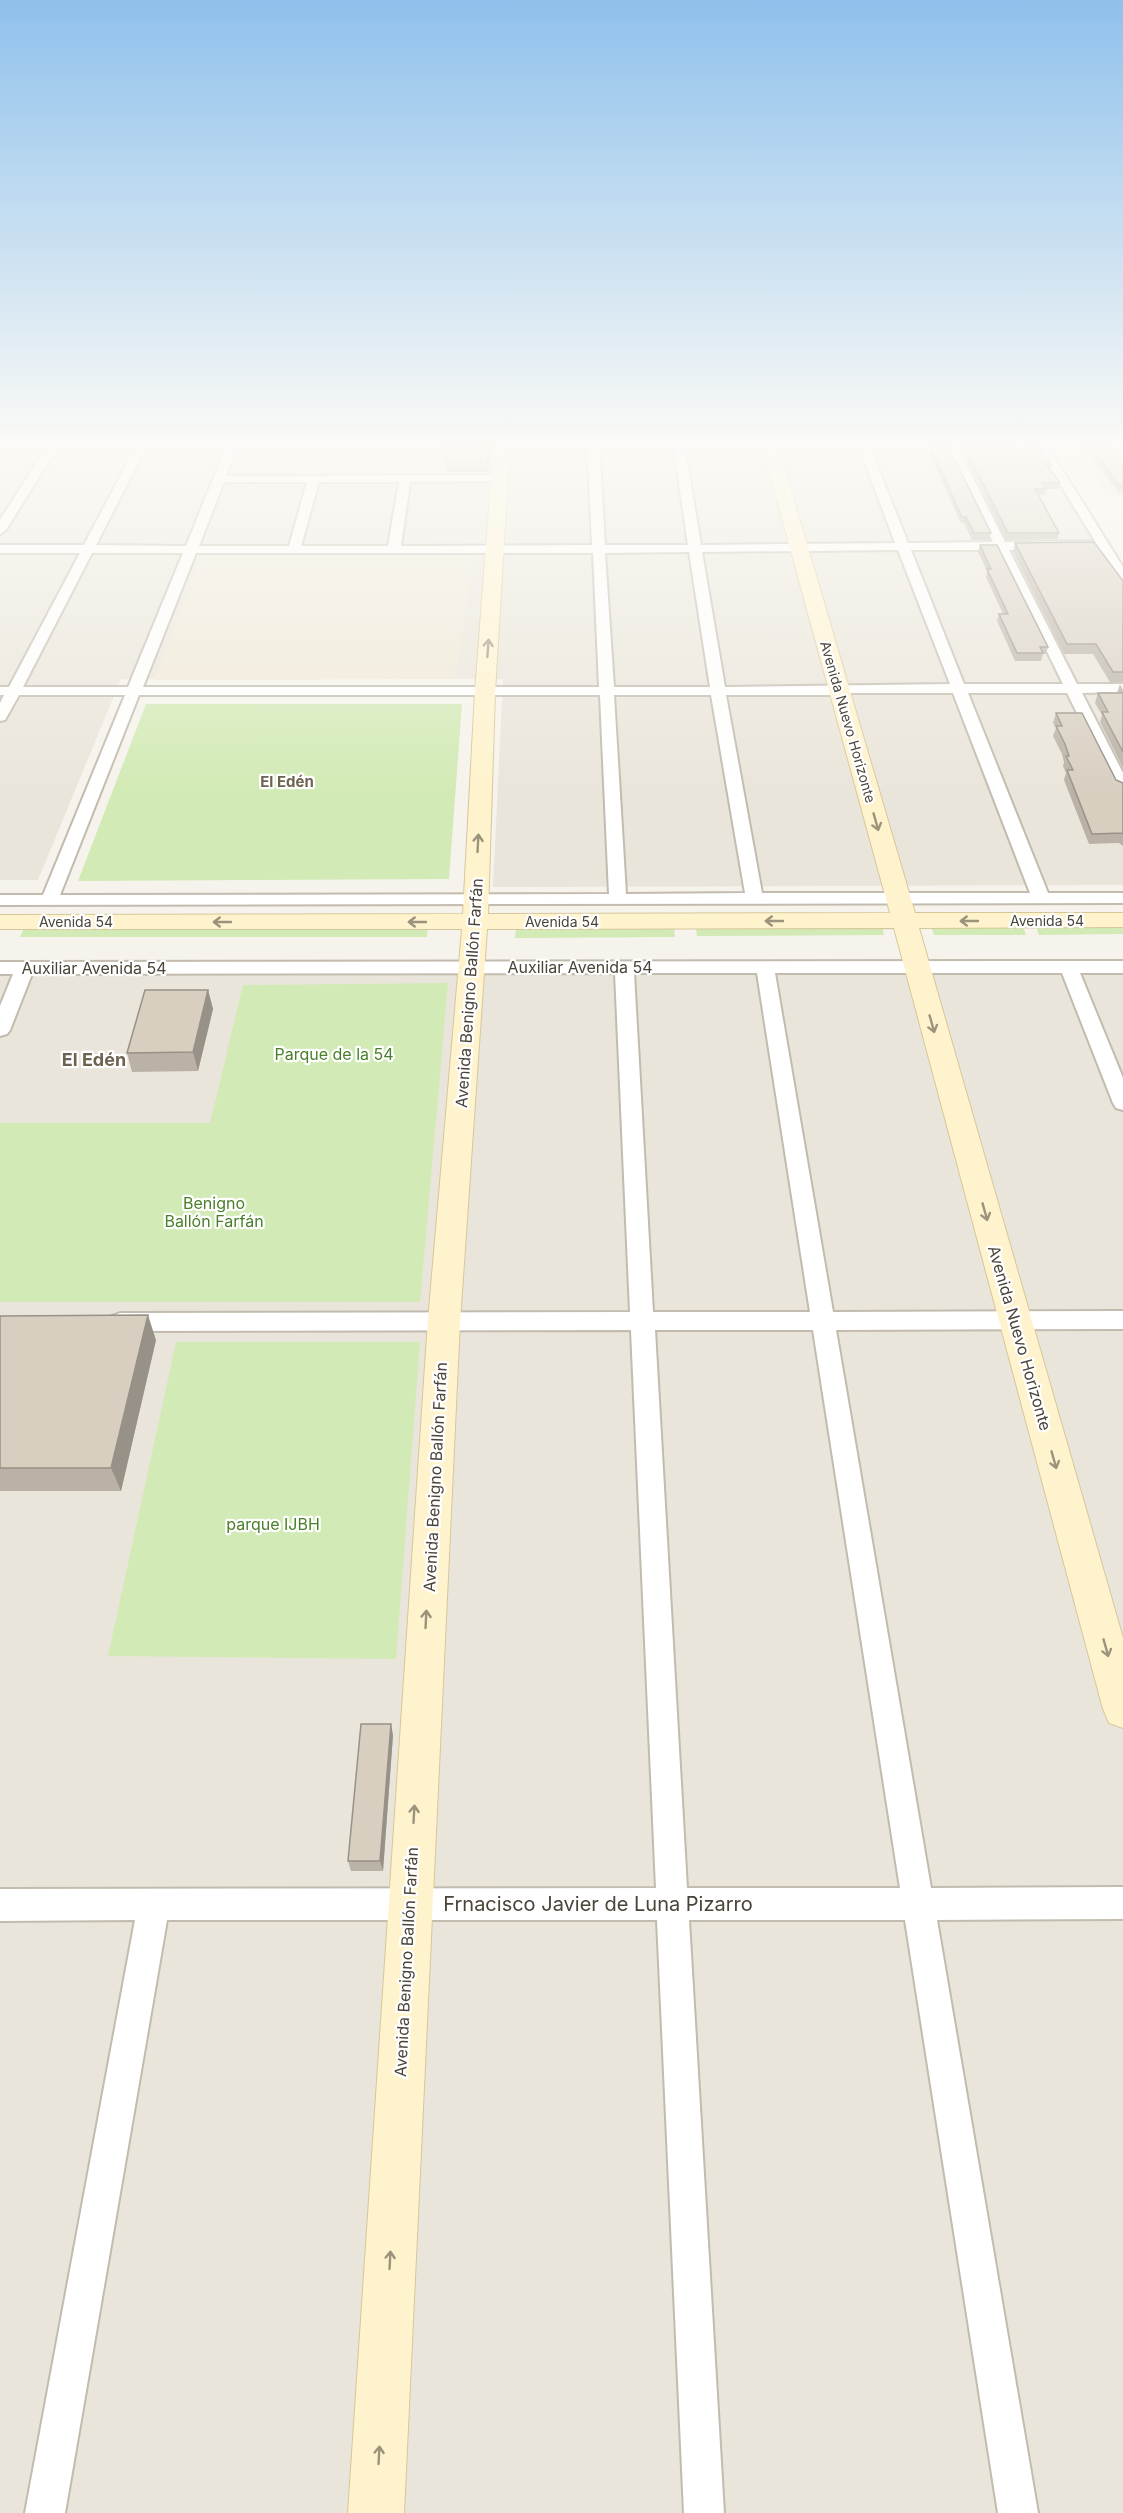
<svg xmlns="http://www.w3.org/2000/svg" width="1123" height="2513" font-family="Inter,sans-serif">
  <rect width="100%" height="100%" fill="#f6f3ec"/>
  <path fill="#eae5da" d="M1034 442 1123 589V885L493 887 503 679H121L38 880H0V443Z
    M1075 445H1116L1123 454V496H1108Z
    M1123 971V2513H0V976Z"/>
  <path fill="#efe8d6" d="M203 555H474L455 679 154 680Z"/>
  <path fill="#d2eab5" d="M146 704H462L449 879 78 881Z
    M882 926 884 935 697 936 696 927Z
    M1123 926V934L1039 935 1036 927Z
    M931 927H1023L1026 935H934Z
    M24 928H428L427 937H20Z
    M674 928 675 937 515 938 516 929Z
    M448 983 420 1302H0V1123H210L243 985Z
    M176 1342H420L396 1659 108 1656Z"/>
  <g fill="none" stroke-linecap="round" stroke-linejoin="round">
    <defs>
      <path id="street" d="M50 442H61L6 530 0 534V520Z
        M138 442H149L96 545 186 546 228 442H239L226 476 499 475 505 478 499 481 410 482 401 546 592 545 587 442H599L605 545H688L673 442H684L701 545 895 543 857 442H868L908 543 993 542 944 442H955L1005 542 1095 541 1034 442H1045L1123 567V581L1118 580 1099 549 1009 550 1077 684H1123V692L1082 693 1123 773V794L1115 789 1067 693H968L1048 893H1123V903L0 905V895H43L125 695H19L5 720 0 721V703L4 695H0V687H9L80 553H0V545H84ZM224 482H307L289 546H199ZM319 482H399L388 546H301ZM898 550 950 684 725 687 702 552ZM911 550H997L1063 684H964ZM689 552 710 687H614L605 553ZM92 553H183L128 687H23ZM196 553H593L599 687H143ZM850 693H953L1030 893H762L726 695H839ZM139 695H600L609 894 60 895ZM614 695H711L745 893 626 894Z
        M1123 961V973H1080L1123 1078V1110L1116 1108 1113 1103 1062 973H775L833 1312 1123 1311V1329L836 1330 931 1888 1123 1887V1919L937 1920 1038 2513H998L905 1920H689L724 2513H684L657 1920H167L65 2513H25L135 1920 0 1921V1889L656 1888 631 1330 120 1331 112 1328 108 1322 112 1316 120 1313 630 1312 615 973 32 974 10 1030 7 1034 0 1036V1006L13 974H0V962ZM634 973H757L810 1312H653ZM655 1330H813L900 1888H687Z"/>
      <path id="secondary" d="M0 442H16L13 445 0 447Z
        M494 442H510L495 692 488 914 890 913 761 442H777L915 913H1123V927L919 928 1123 1638V1728L1109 1723 1103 1709 894 928 487 929 460 1321 404 2513H348L428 1321 462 929H0V915L463 914 475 692Z"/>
    </defs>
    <use href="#street" stroke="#c2bbae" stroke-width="4"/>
    <use href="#secondary" stroke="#d6c79b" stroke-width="2"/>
    <use href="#street" fill="#fff" fill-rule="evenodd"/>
    <use href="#secondary" fill="#fff3cd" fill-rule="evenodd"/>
  </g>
  <path fill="#bab2a6" d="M445 442H492L488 472H447Z
    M924 442H946L991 533 989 540H972L964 523H961Z
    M958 442H1032L1051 465 1050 469 1060 483 1059 489H1046L1045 495H1039L1059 533 1057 539 1006 540Z
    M1081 442H1110L1121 465H1123V495L1121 492 1119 493Z
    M1015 543 1123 581V682H1110L1093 654H1064L1013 552Z
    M980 545 1048 647 1046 654H1043L1041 661H1015L997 621 999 614H1003L986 577 987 571 978 552Z
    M1120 684 1123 690V768L1100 722 1102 715 1095 703 1098 693H1117Z
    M1056 713 1116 780 1123 783V846L1119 843 1089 844 1064 780 1066 773 1063 766 1064 762 1062 754 1053 736 1056 728 1053 723Z
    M208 990 213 1009 198 1071 132 1072 127 1053Z
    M0 1316 156 1340 121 1491H0Z
    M393 1735 383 1871H351L348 1861Z"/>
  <path fill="#979187" d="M490 442H492L488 472 487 462Z
    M208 990 213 1009 198 1071 193 1052Z
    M148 1315 156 1340 121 1491 111 1468Z
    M391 1724 393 1735 383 1871 380 1861Z"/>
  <path fill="#d8cfc1" stroke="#979187" stroke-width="1.5" d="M445 442H490L487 462H446Z
    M928 442H946L991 533H974L966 517H962Z
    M962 442H1032L1051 465 1046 464 1060 483H1043L1046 489H1035L1059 533H1008Z
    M1086 442H1110L1121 465H1123V487V486L1121 487Z
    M1094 542 1123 581V672H1113L1096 644H1067L1015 543Z
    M980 545H997L1048 647H1040L1043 653H1017L999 614H1008L987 569H991Z
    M1098 693H1123V752L1102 712H1108Z
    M1056 713H1082L1116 780 1123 783V833L1092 834 1067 770H1073L1066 756H1069L1065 744 1056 726H1062Z
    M145 990H208L193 1052 127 1053Z
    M148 1315 111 1468H0V1316Z
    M361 1724H391L380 1861H348Z"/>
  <defs><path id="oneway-shaft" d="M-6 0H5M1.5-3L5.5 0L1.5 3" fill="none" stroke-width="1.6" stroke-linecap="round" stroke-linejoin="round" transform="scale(1.5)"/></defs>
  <g stroke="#9c937c">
    <use href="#oneway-shaft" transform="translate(488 648) rotate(-86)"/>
    <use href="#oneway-shaft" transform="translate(876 822) rotate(74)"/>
    <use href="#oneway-shaft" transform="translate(478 843) rotate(-87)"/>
    <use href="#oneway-shaft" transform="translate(774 921) rotate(180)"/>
    <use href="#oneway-shaft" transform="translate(969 921) rotate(180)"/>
    <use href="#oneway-shaft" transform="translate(222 922) rotate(180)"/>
    <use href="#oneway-shaft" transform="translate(417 922) rotate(180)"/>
    <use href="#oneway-shaft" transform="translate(932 1024) rotate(74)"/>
    <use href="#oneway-shaft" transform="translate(985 1212) rotate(74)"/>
    <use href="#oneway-shaft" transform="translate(1054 1460) rotate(74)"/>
    <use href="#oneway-shaft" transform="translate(426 1619) rotate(-87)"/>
    <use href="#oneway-shaft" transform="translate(1106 1648) rotate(74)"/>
    <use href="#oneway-shaft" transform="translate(414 1814) rotate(-87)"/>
    <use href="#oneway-shaft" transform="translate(390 2260) rotate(-87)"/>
    <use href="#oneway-shaft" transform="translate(379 2455) rotate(-87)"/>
  </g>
  <linearGradient id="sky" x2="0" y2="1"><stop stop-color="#8fc1ec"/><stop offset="0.56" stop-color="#fbfaf6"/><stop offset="1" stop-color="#fbfaf6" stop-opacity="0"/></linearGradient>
  <rect width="1123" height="794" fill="url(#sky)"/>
  <g text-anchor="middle" stroke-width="4.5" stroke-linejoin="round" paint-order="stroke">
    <g font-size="14" fill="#4b4439" stroke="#fff">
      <text transform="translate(848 722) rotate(74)" y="5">Avenida Nuevo Horizonte</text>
      <text x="1047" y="926">Avenida 54</text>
      <text x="76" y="927">Avenida 54</text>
      <text x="562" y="927">Avenida 54</text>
    </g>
    <g font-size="15" font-weight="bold" fill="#6e6250" stroke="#fff">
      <text x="287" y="787">El Edén</text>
    </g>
    <g font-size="16" fill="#4b4439" stroke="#fff">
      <text x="580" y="973">Auxiliar Avenida 54</text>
      <text x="94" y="974">Auxiliar Avenida 54</text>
      <text transform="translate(469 993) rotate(-86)" y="6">Avenida Benigno Ballón Farfán</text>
      <text transform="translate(1020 1338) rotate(74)" y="6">Avenida Nuevo Horizonte</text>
      <text transform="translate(435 1477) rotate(-87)" y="6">Avenida Benigno Ballón Farfán</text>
      <text transform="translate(406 1962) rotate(-87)" y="6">Avenida Benigno Ballón Farfán</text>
    </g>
    <g font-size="16" fill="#4a7f2a" stroke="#fff">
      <text x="334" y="1060">Parque de la 54</text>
      <text x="214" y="1209">Benigno<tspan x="214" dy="18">Ballón Farfán</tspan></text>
      <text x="273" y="1530">parque IJBH</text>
    </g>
    <g font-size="18" font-weight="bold" fill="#6e6250" stroke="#fff">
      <text x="94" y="1066">El Edén</text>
    </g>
    <g font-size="20" fill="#4b4439" stroke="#fff">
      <text x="598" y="1911">Frnacisco Javier de Luna Pizarro</text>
    </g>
  </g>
</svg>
